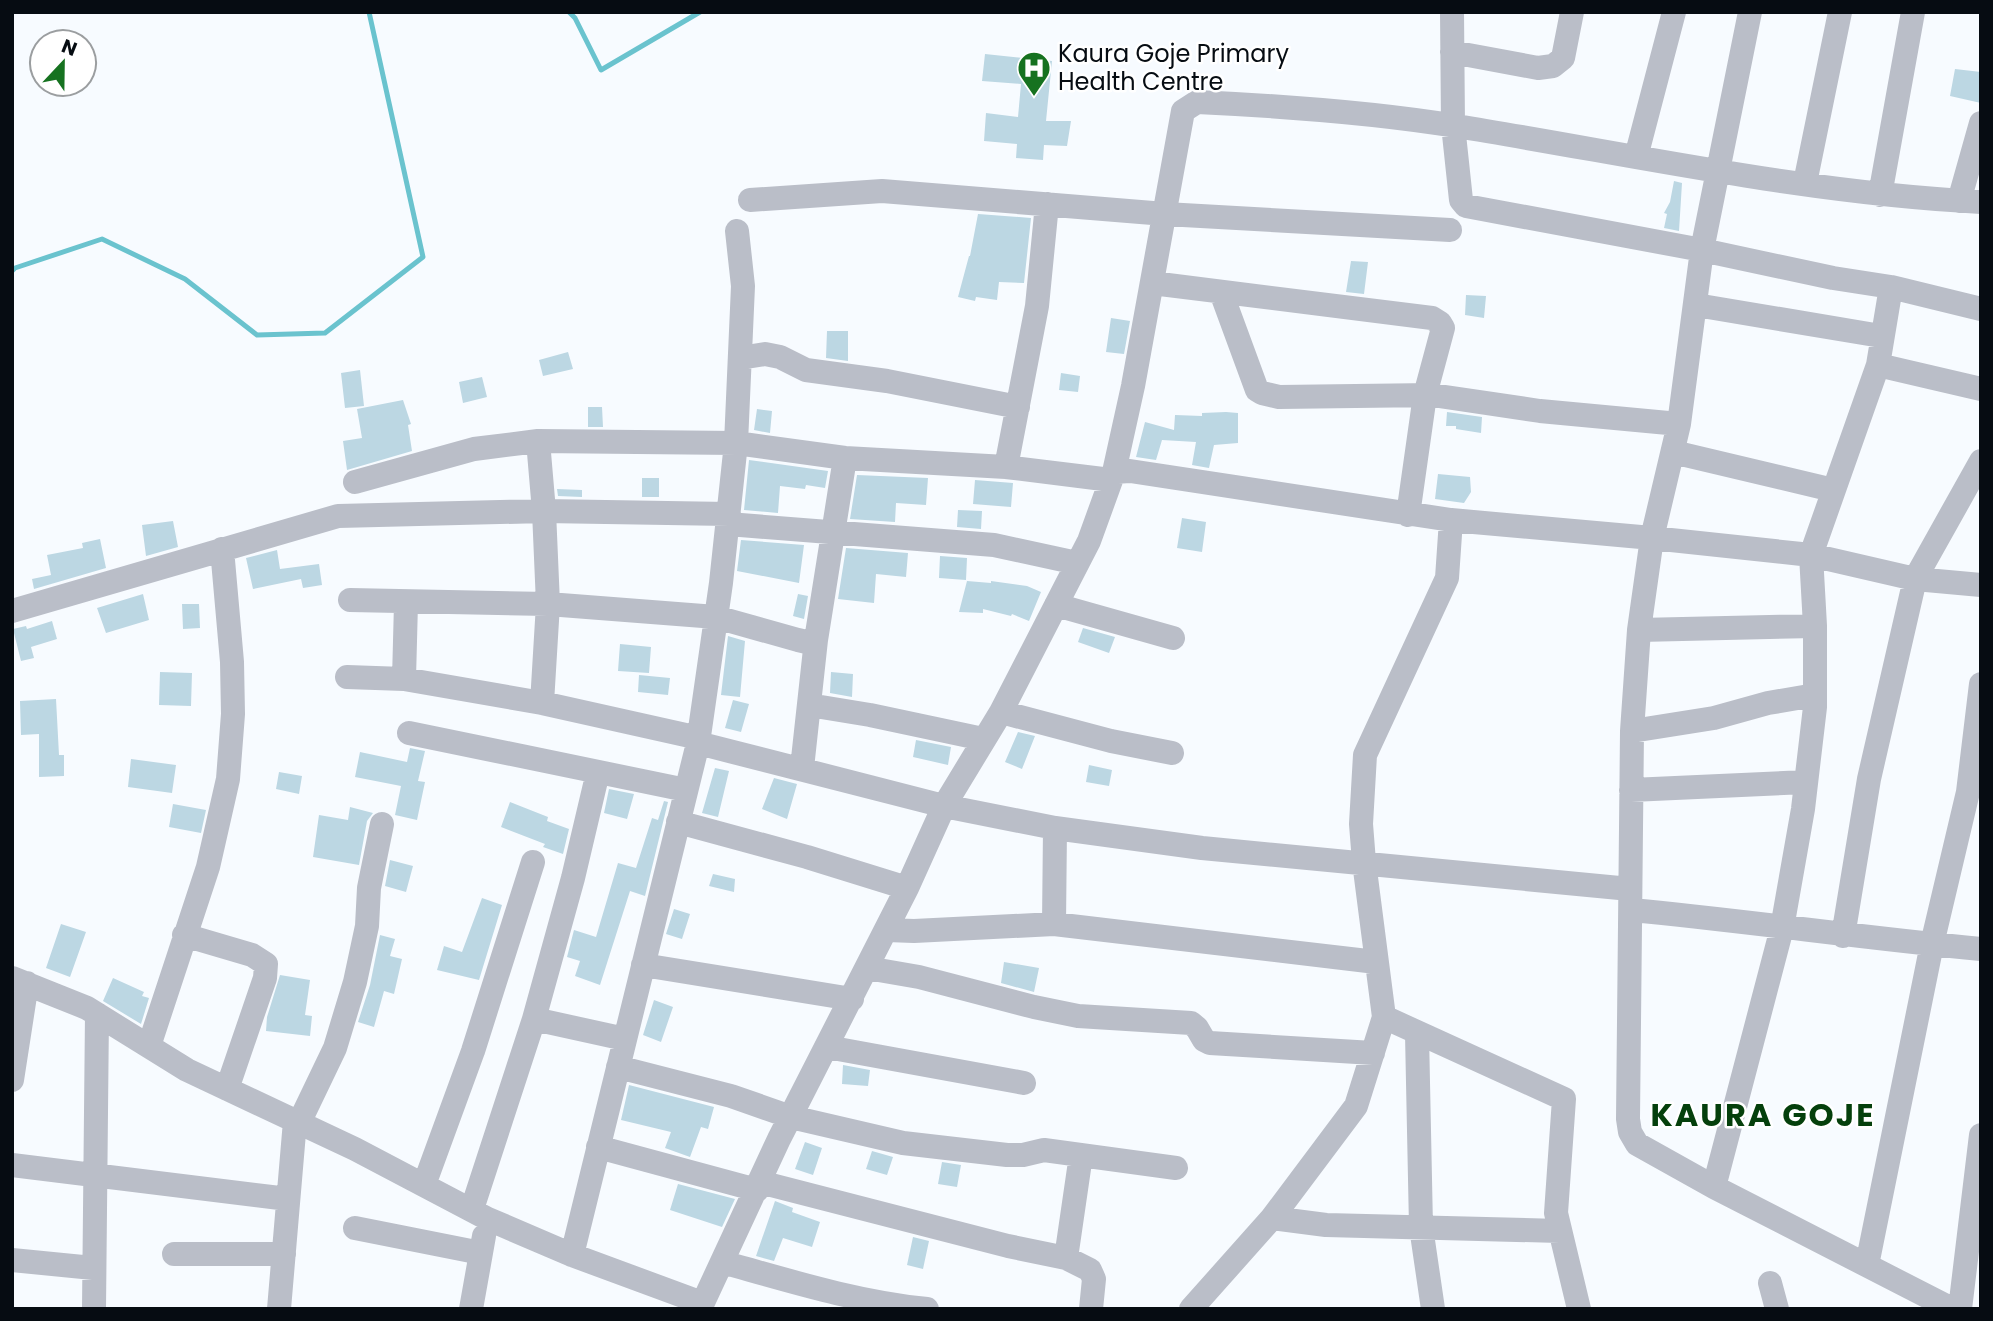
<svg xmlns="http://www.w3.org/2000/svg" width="1993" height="1321" font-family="Poppins,sans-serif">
  <rect width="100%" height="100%" fill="#f7fbff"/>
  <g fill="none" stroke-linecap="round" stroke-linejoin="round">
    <path stroke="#6ac3ce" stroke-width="5" d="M569 12 575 18 601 70 700 12
      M12 271 15 268 102 239 185 279 257 335 325 333 423 257 369 12"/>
  </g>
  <path fill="#bcd7e3" d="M985 54 1052 61 1046 121H1071L1067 146 1044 145 1043 160 1016 158 1017 144 984 141 986 113 1018 117 1021 84 982 81Z
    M1955 69 1981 72V103L1950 96Z
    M1674 181 1682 183 1679 231 1664 228 1667 214 1664 213 1670 202Z
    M978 214 1031 218 1024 283 999 282 997 300 976 297 975 301 958 297 969 256H970Z
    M1351 261 1368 262 1364 294 1346 292Z
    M1466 295 1486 296 1484 318 1465 315Z
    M1111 318 1130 321 1124 354 1106 352Z
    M827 331H848V361L826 358Z
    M568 352 573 369 543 376 539 360Z
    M360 370 364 406 345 408 341 373Z
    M1061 373 1080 376 1078 392 1059 390Z
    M482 377 487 397 463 403 459 382Z
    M403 400 411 424 408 425 412 451 347 470 343 441 362 438 357 409Z
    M588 407H602L603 427H588Z
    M757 409 772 411 770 433 754 430Z
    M1226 412 1238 413V443L1214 445 1209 468 1192 465 1196 442 1162 440 1156 460 1136 457 1145 422 1174 430 1175 415 1202 416V413Z
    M1447 412 1482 417 1481 433 1456 429V426H1446Z
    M749 460 828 471 825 488 806 485 805 489 780 486 778 513 744 510Z
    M1438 474 1470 477 1471 492 1464 503 1435 499Z
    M857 475 928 478 926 505 896 503 895 522 850 519Z
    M642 478H659V497H642Z
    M975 480 1013 483 1011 507 973 504Z
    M557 489 582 490V497L558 496Z
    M958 510 982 511 981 529 957 527Z
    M1182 518 1206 522 1202 552 1177 548Z
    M173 521 178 547 146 556 142 525Z
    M100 539 106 568 34 589 32 579 51 575 47 555 83 548 82 543Z
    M741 540 804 545 799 583 737 571Z
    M846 548 908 553 906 577 876 574 874 603 838 599Z
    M277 550 280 569 319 564 322 585 303 588 301 579 253 589 246 558Z
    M940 556 967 558 966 580 939 578Z
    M967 581 991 583V581L1027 586 1041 592 1029 621 1012 614 1011 616 983 609V613L959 612Z
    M143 594 149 620 106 633 97 608Z
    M798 594 808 596 804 619 793 616Z
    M182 604H199L200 628 183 629Z
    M52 621 57 639 31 647 34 658 21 661 13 629 26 626 27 629Z
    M1083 628 1115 637 1109 653 1078 642Z
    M728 636 745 641 740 697 721 695Z
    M620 644 651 647 649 673 618 671Z
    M160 672 192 673 191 706 159 705Z
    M831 672 853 674 852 697 830 693Z
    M639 675 670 678 668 695 638 692Z
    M56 699 59 755H64V776L39 777V734L21 735 20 701Z
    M733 700 749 704 741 732 725 728Z
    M1018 732 1035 736 1022 769 1005 762Z
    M916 740 951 747 948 765 913 757Z
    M410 748 425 751 418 781 425 782 417 820 395 815 401 786 355 777 360 752 407 762Z
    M131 759 176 765 172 793 128 787Z
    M1089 765 1112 770 1109 786 1086 782Z
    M715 768 729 771 718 817 702 813Z
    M279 772 302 776 299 794 276 789Z
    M774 778 797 784 787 819 762 809Z
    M609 789 634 794 627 819 604 813Z
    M664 801 668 802 645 896 630 891 600 985 575 976 580 961 567 957 574 930 596 937 618 863 636 868 652 818 658 820Z
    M510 802 548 817 547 821 569 829 563 854 543 847 545 844 501 827Z
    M173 804 206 810 201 833 169 827Z
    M350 807 373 813 367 821 359 865 313 857 319 815 348 820Z
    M390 860 413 866 406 892 385 886Z
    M713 874 735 879 734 892 709 886Z
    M482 898 502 905 479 980 437 970 444 946 462 952Z
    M674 909 690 914 682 939 666 934Z
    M61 924 86 932 70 977 46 968Z
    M380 935 395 939 390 956 402 959 394 994 384 991 374 1027 358 1022 370 985Z
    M1004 962 1039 968 1034 992 1001 983Z
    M280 975 310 980 305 1015 312 1016 310 1036 266 1031 267 1017Z
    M113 978 144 992 142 996 149 998 141 1024 103 1001Z
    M654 1000 673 1007 661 1042 643 1035Z
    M843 1065 870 1070 868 1086 842 1084Z
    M629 1085 714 1107 708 1129 701 1127 690 1157 665 1148 671 1132 621 1120Z
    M805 1142 822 1148 813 1175 795 1169Z
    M872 1151 893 1157 887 1175 866 1169Z
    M942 1162 961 1165 957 1187 938 1184Z
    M678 1184 735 1199 722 1227 670 1210Z
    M775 1201 793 1208 792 1212 820 1222 812 1247 783 1238 774 1261 756 1256Z
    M913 1237 929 1241 923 1269 907 1265Z"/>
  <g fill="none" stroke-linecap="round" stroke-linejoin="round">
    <path stroke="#babec8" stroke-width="24" d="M1452 12 1453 125 1461 200 1466 206 1702 250 1833 278 1891 287 1981 309
      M1750 12 1702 250 1679 424 1652 538 1639 630 1632 731 1628 1119 1630 1132 1637 1144 1714 1187 1952 1309
      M1452 52 1538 68 1553 66 1563 58 1572 12
      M1636 157 1674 12
      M1805 183 1840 12
      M1880 195 1913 12
      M750 200 882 191 1165 214 1450 230
      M1959 201 1981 123
      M1152 283 1432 318 1440 323 1443 328 1425 395 1408 515
      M1221 292 1257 390 1262 393 1279 397 1432 395 1540 411 1679 424
      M1696 305 1881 336
      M740 358 765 354 780 357 806 370 887 381 1018 407
      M1878 365 1981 389
      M538 441 544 511 548 604 542 703
      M1673 452 1833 490
      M1006 467 1037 306 1047 204
      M1114 472 1133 386 1183 111 1197 102C1283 106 1370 112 1456 126 1630 154 1804 193 1981 202
      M355 482 474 449 538 441 736 443 845 458 1006 467 1111 480
      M728 524 994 545 1077 563
      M350 600 548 604 716 617 798 640 811 643 816 640
      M1056 605 1173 638
      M12 611 338 516 544 511 729 514
      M1639 630 1815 626
      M347 677 404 679 542 703 699 738
      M404 679 406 603
      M809 705 870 715 983 739
      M1001 712 1111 741 1172 753
      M1632 731 1714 718 1768 703 1815 695
      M409 733 686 790
      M698 743 944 806 1055 828 1202 848 1630 889
      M802 768 816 640 845 458
      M1631 790 1806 782
      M678 822 807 857 907 888
      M1631 910C1748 921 1864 938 1981 949
      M1054 924 1055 828
      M887 930 914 931 1054 924 1376 962
      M184 935 252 955 266 964 265 978 227 1089
      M1843 936 1869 779 1915 579 1981 461
      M643 965 852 999
      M867 968 919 977 1034 1007 1078 1016 1191 1023 1197 1028 1204 1040 1210 1043 1373 1053
      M12 978 87 1008 187 1070 355 1149 488 1219 572 1255 702 1303
      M1384 1017 1564 1099 1556 1213 1579 1309
      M534 1019 625 1039
      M1417 1034 1421 1227 1433 1309
      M149 1046 208 867 228 779 233 714 232 662 222 549
      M827 1047 1024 1083
      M618 1067 731 1096 791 1117 903 1143 1007 1155H1023L1044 1150 1176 1168
      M12 1080 27 983
      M299 1123 335 1048 355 982 367 926 369 888 382 824
      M598 1147 757 1190
      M12 1165 288 1199
      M760 1182 1008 1246 1066 1258 1090 1270 1094 1279 1091 1309
      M424 1185 473 1051 533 862
      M1714 1187 1782 928 1803 809 1815 707V626L1811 555 1878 365 1891 287
      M472 1209 534 1019 573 878 598 772
      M1272 1218 1326 1225 1560 1231
      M355 1228 481 1253
      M174 1254H284
      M572 1255 698 743 721 583 736 443 743 286 737 231
      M1066 1258 1081 1155
      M12 1260 93 1268
      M722 1262C790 1281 857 1302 927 1309
      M1867 1265 1932 944 1968 792 1981 684
      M1770 1283 1777 1309
      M94 1309 97 1014
      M279 1309 295 1121
      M471 1309 484 1236
      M700 1309 779 1139 907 888 944 806 1001 712 1089 541 1114 472 1130 471 1451 520 1652 538 1811 555 1915 579 1981 585
      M1191 1309 1272 1218 1356 1106 1384 1017 1364 862 1361 824 1365 755 1447 578 1451 520
      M1960 1309 1981 1135"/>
  </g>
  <defs>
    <symbol id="hospital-pin" viewBox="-11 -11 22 30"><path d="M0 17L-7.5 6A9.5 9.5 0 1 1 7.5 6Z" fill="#167220" stroke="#fff"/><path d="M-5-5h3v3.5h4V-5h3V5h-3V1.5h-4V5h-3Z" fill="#fff"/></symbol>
  </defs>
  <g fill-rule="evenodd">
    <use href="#hospital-pin" x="1015" y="49" width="38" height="52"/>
  </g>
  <g text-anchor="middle" stroke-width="5" stroke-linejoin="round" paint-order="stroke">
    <g font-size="24" fill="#060c12" stroke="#fff" text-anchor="start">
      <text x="1058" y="62">Kaura Goje Primary<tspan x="1058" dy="28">Health Centre</tspan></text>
    </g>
    <g font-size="32" font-weight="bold" letter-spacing="2" fill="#05400c" stroke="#fff">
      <text x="1763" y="1126">KAURA GOJE</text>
    </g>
  </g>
  <rect width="1993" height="1321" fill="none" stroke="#060c12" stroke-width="28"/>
  <g transform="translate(63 63) rotate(22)"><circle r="33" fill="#ffffff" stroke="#9b9ea0" stroke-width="2"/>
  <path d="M0-5L12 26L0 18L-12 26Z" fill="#167220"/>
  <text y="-10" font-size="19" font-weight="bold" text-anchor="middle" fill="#060c12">N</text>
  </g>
</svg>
